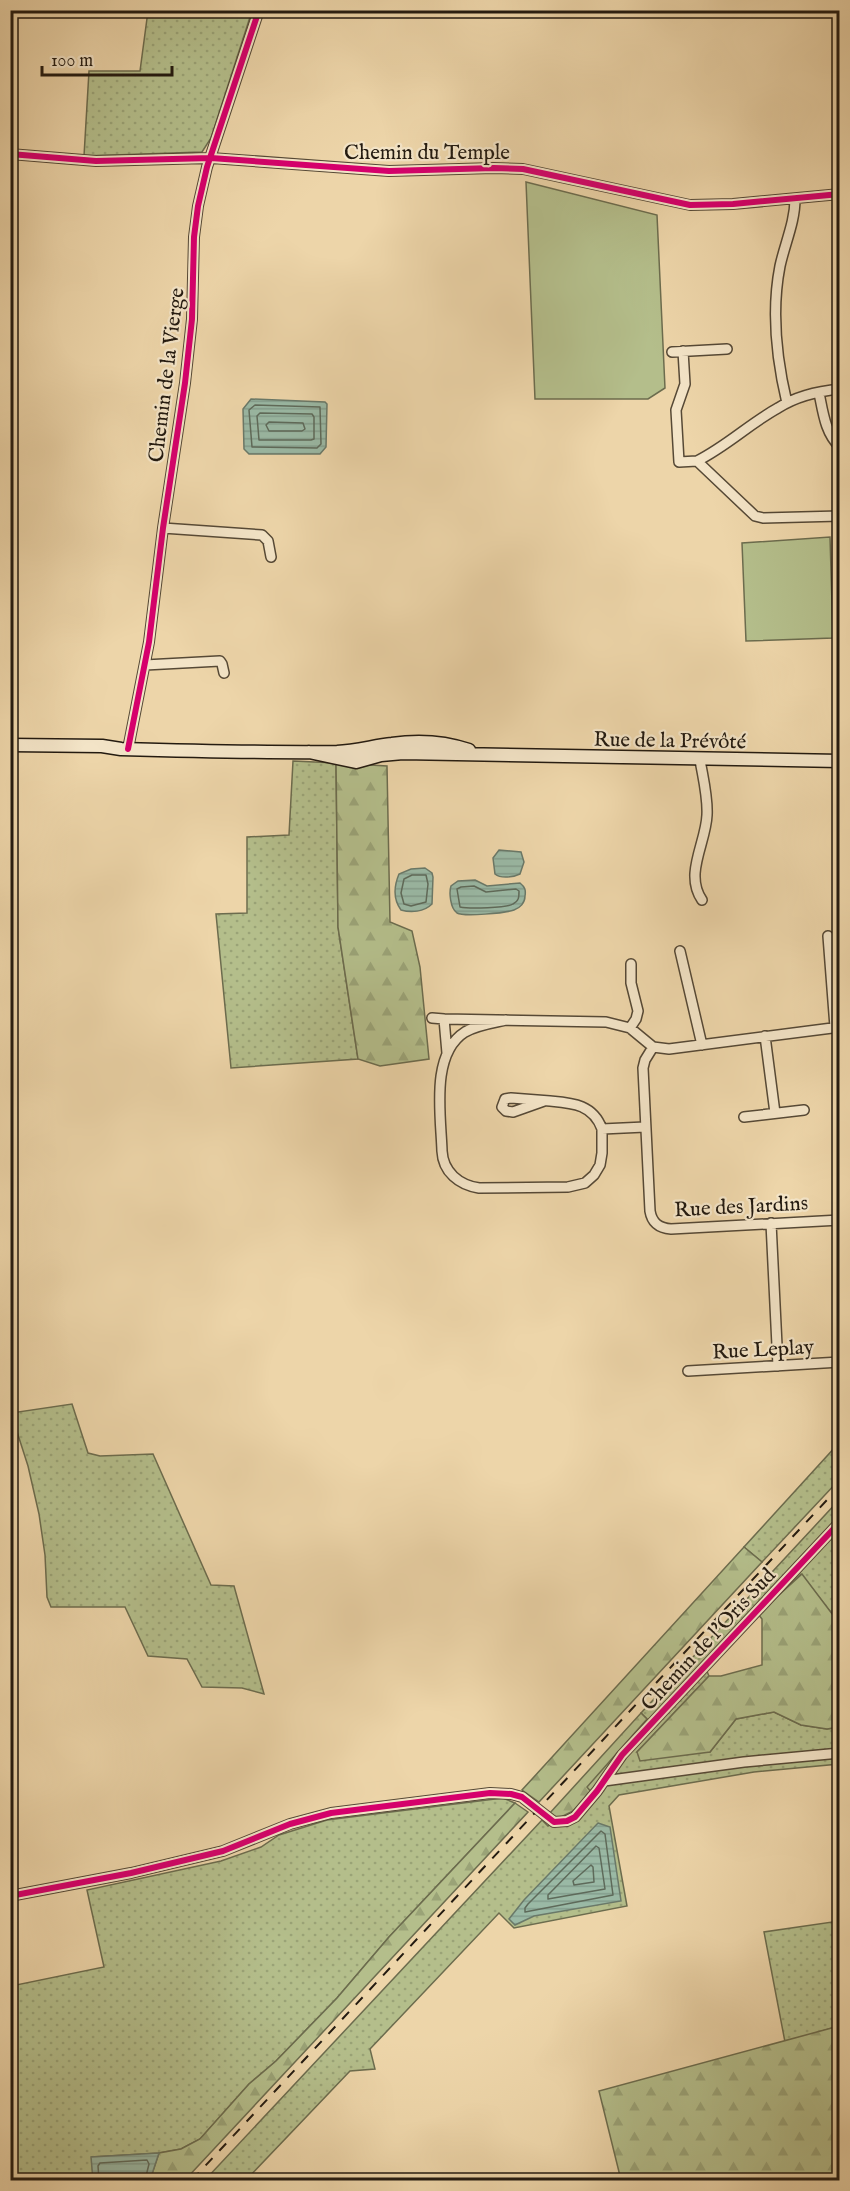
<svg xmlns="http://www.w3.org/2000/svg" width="850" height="2191" font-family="'IM FELL English',serif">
  <defs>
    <pattern id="grass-dots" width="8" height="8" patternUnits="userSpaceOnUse" patternTransform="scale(1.5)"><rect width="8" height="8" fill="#b4be8b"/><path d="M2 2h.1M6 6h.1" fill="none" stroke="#9aa377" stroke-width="1.8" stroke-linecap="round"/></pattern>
    <pattern id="forest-firs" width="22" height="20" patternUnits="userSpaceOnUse" patternTransform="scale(1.5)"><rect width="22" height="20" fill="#b4be8b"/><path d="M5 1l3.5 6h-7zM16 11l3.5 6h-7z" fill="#9aa377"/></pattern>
    <pattern id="water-rules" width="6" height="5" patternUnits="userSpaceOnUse" patternTransform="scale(1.5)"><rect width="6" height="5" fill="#9ab9a5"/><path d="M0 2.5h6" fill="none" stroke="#849e8d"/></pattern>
  </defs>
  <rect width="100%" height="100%" fill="#edd5a9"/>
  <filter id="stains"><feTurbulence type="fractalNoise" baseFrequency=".00333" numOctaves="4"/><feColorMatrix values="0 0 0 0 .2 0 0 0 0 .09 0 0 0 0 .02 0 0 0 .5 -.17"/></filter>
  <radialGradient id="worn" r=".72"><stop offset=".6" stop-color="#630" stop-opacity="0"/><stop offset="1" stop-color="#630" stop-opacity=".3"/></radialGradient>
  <path fill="url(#grass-dots)" stroke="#6c6c4e" stroke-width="1.5" d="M148 11H252L211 138 202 152 84 156 89 71H140Z
    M293 761 336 763 338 927 358 1059 231 1068 216 914 247 913V837L289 835Z
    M72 1404 88 1453 100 1456 153 1454 211 1585 234 1586 264 1694 242 1688 202 1687 187 1659 148 1656 125 1607H51L47 1597 45 1555 39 1514 28 1466 11 1413Z
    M838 1444 839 1480 762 1562 744 1547Z
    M839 1500V1623L801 1574 758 1614 706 1669 709 1676 637 1752H710L736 1719 774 1712 801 1725 827 1729 839 1727V1764L754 1772 619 1795 609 1806 627 1906 514 1928 499 1913 370 2049 375 2069 350 2071 246 2180H205L542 1820 548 1826 573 1811 591 1792 586 1787 647 1719 641 1713Z
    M503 1798 515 1803 389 1937 337 1998 276 2061 249 2084 200 2139 181 2149 159 2153 92 2157 93 2180H11V1986L104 1967 87 1890 221 1861 261 1847 279 1835 327 1820Z
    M839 1921V2026L785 2042 764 1932Z"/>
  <path fill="url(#forest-firs)" stroke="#6c6c4e" stroke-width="1.5" d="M336 763 387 766 390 922 412 931 420 967 429 1059 380 1066 358 1059 338 927Z
    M744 1547 762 1562 539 1802 522 1790Z
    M802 1574 839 1623V1727L827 1729 801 1725 774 1712 736 1719 710 1752 640 1761 637 1752 709 1676H721L762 1665V1619L758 1614Z
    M641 1713 647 1719 587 1787 591 1792 573 1811 555 1820 549 1814Z
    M515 1803 528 1812 185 2180H150L159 2153 181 2149 200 2139 249 2084 276 2061 337 1998 389 1937Z
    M839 2026V2180H621L599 2091Z"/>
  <path fill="#b4be8b" stroke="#6c6c4e" stroke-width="1.5" d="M526 182 657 215 665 388 648 399H535Z
    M830 537 833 638 746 641 742 543Z"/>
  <path fill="url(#water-rules)" stroke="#6a7969" stroke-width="1.5" d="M251 399 325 402 327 404 326 447 320 454H249L244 449 243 409Z
    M499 850 521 852 524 862 520 874C514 877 501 879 495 874L493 858Z
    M425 868 432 873 433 877 432 904C424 912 411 913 401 910 393 899 394 886 399 874L411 869Z
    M475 880 487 886 520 883C525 887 526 890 525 896 525 903 520 908 514 910 506 913 464 917 457 913 450 908 449 892 451 886L458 881Z
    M598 1823 610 1827 621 1901 534 1916 515 1925 509 1919 524 1900Z
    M159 2153 150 2180H93L91 2157Z"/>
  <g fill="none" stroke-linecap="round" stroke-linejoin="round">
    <path stroke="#5e6a5a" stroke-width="1.5" d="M255 405 320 407 321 444 317 448 252 447 249 410Z
      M260 413 312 414 314 417V439L311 440H259L257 416Z
      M269 422 303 423 305 429 302 431H269L266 425Z
      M412 875H426L428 884 426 902 411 906 404 904 401 893 404 879Z
      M474 886 486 892 516 889 519 891C519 897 519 901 513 904 507 908 469 909 460 907L457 889 461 887Z
      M601 1831 605 1834 613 1895 525 1912V1908L528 1904Z
      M596 1846 599 1848 605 1889 548 1899V1895Z
      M591 1865 593 1867 594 1882 574 1885 573 1881Z
      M99 2180 98 2166 100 2163 147 2160 149 2164 145 2180"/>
    <defs>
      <path id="street" d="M10 154 96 161 211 158 389 171 494 168 523 169 690 205 733 204 840 194
        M683 351 685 384 676 410 679 462 697 461 755 516 763 518 840 516
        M672 352 727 349
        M819 393C823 412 825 433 840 447
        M787 403C776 357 771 312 780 266 785 243 795 222 795 199
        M697 461C727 446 749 424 778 408 795 397 819 391 840 389
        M163 528 262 535 268 541 271 557
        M145 665 220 661 222 664 224 673
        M128 749 149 642 163 528 185 383 192 319 194 237 198 206 207 167 259 10
        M700 760C703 778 708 797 707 815 706 843 684 874 702 900
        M828 936 835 1027
        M680 951 702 1045
        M631 964V983L638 1011 636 1019 630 1028 653 1047
        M432 1018 444 1019
        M506 1020C492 1023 477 1025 465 1032 430 1054 441 1116 442 1151 443 1172 459 1185 479 1188L568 1187 585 1183 594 1175 600 1165 602 1153V1129
        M840 1027 669 1049 653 1047 645 1060 643 1068 650 1211C652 1223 659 1228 671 1229L840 1220
        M765 1036 775 1113
        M447 1053 444 1019 606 1022 630 1028
        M544 1101 513 1112 506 1111 502 1107 505 1099 511 1098C524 1099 537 1100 550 1101 572 1103 593 1104 602 1129L645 1127
        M744 1117 804 1110
        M771 1223 778 1366
        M688 1371 840 1362
        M604 1781 744 1762 840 1753
        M10 1896 131 1873 223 1851 290 1824 331 1813 490 1793 511 1794 522 1797 554 1822 567 1821 575 1817 597 1791 622 1755 840 1522"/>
      <path id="secondary" d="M10 745 102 746 121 749C193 751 265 753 337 752 356 751 374 746 392 744 418 740 445 742 469 750
        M309 752 356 762 381 755 403 753 840 761"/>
    </defs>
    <use href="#street" stroke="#564936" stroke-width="12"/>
    <use href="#secondary" stroke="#231a10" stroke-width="15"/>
    <use href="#street" stroke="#f3e4c7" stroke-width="9"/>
    <use href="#secondary" stroke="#f3e4c7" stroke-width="12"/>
    <path stroke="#231a10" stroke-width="2" stroke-dasharray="10 10" stroke-linecap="butt" d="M192 2180 840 1486"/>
    <defs>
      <path id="cycleway" d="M10 154 96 161 211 158 389 171 494 168 523 169 690 205 733 204 840 194
        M128 749 149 642 163 528 185 383 192 319 194 237 198 206 207 167 259 10
        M10 1896 131 1873 223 1851 290 1824 331 1813 490 1793 511 1794 522 1797 554 1822 567 1821 575 1817 597 1791 622 1755 840 1522"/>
    </defs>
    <use href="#cycleway" stroke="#f3e4c7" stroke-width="10"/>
    <use href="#cycleway" stroke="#d6006c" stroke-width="6"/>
  </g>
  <g text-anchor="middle" stroke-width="4.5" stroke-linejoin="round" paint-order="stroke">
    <g font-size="21" fill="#231a10" stroke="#f3e4c7">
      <text x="427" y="159">Chemin du Temple</text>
      <text transform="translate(166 375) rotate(-83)" y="7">Chemin de la Vierge</text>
      <text transform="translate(670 740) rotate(1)" y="7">Rue de la Prévôté</text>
      <text transform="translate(741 1206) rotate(-3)" y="7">Rue des Jardins</text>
      <text transform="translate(763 1349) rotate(-3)" y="7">Rue Leplay</text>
      <text transform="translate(708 1639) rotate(-47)" y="7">Chemin de l'Oris Sud</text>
    </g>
  </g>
  <rect width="850" height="2191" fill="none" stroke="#edd5a9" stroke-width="36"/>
  <rect x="12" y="12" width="826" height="2167" fill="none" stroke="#231a10" stroke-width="3"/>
  <rect x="18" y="18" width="814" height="2155" fill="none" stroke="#231a10" stroke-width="1.5"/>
  <path d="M42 66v9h130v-9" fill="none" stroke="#231a10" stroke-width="3"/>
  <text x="51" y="66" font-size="18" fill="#231a10" stroke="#f3e4c7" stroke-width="4.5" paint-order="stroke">100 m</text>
  <rect width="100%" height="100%" filter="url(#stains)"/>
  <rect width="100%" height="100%" fill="url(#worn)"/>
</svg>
